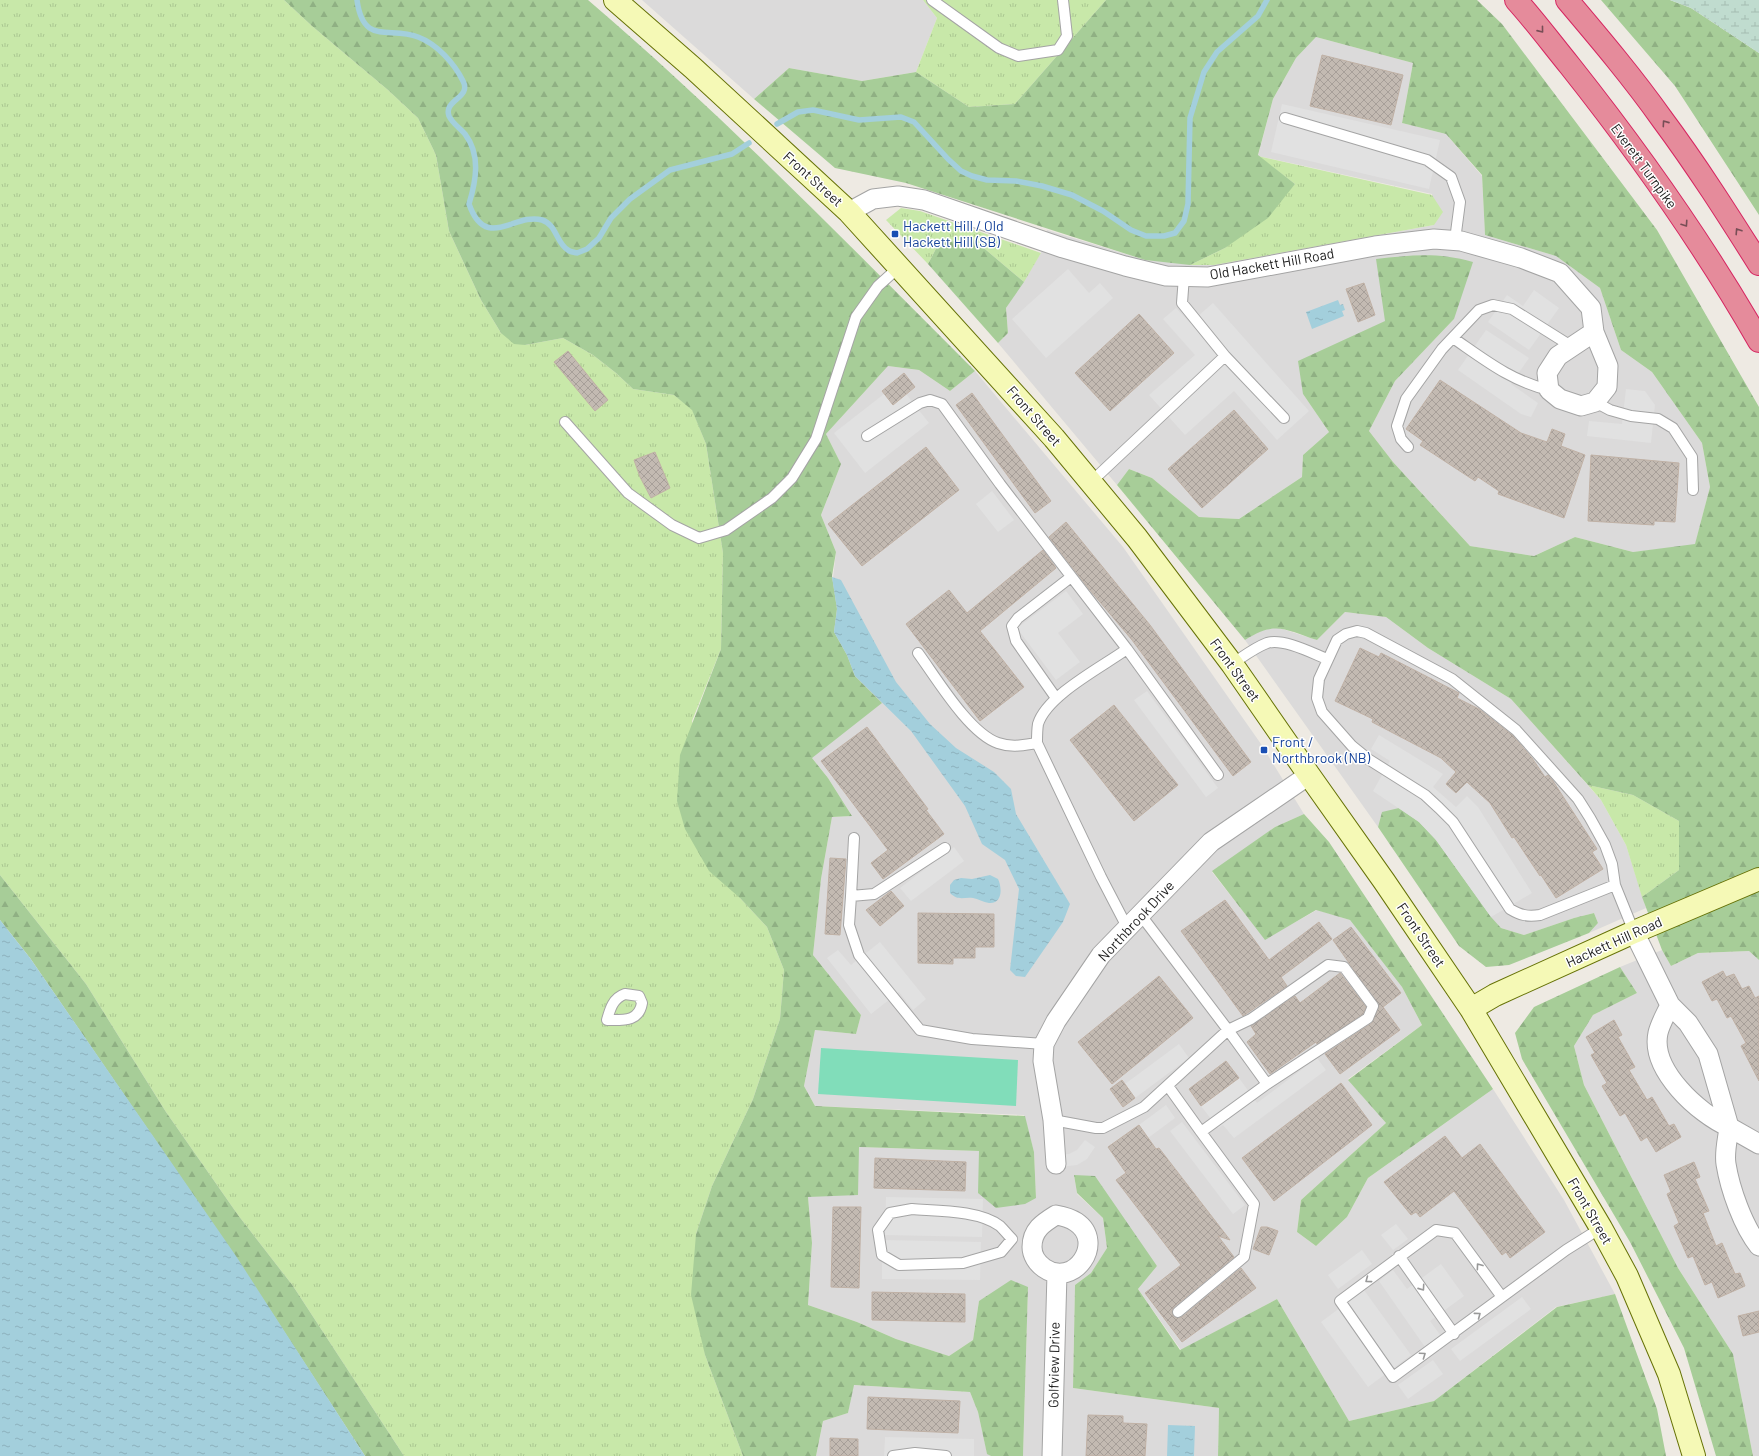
<svg xmlns="http://www.w3.org/2000/svg" width="1759" height="1456" font-family="Barlow,sans-serif">
  <defs>
    <pattern id="grass-tufts" width="24" height="20" patternUnits="userSpaceOnUse"><rect width="24" height="20" fill="#c8e8a9"/><path d="M3 7l-1-3M5 7V3M7 7l1-3M15 17l-1-3M17 17v-4M19 17l1-3" fill="none" stroke="#abc791"/></pattern>
    <pattern id="forest-firs" width="22" height="20" patternUnits="userSpaceOnUse"><rect width="22" height="20" fill="#a7cd98"/><path d="M5 1l3.5 6h-7zM16 11l3.5 6h-7z" fill="#8fb083"/></pattern>
    <pattern id="wetland-marsh" width="20" height="14" patternUnits="userSpaceOnUse"><rect width="20" height="14" fill="#c0dccf"/><path d="M1 5h8M5 5V1M11 12h8M15 12V8" fill="none" stroke="#a5bcb1"/></pattern>
    <pattern id="water-ripples" width="26" height="14" patternUnits="userSpaceOnUse"><rect width="26" height="14" fill="#a3cfdc"/><path d="M2 4q2-2 4 0t4 0M15 11q2-2 4 0t4 0" fill="none" stroke="#8cb1bc"/></pattern>
    <pattern id="building-cross-hatch" width="8" height="8" patternUnits="userSpaceOnUse"><rect width="8" height="8" fill="#c3bab2"/><path d="M0 0l8 8M0 8l8-8" fill="none" stroke="#a79f99"/></pattern>
  </defs>
  <rect width="100%" height="100%" fill="#eeeae3"/>
  <path fill="#dbdada" d="M642 0H923L937 18 916 72 862 81 789 68 754 99Z
    M1316 37 1413 63 1402 123 1446 134 1482 176 1485 235 1556 256 1600 288 1621 350 1652 372 1702 443 1710 487 1695 545 1633 552 1575 537 1534 556 1470 546 1393 462 1369 431 1395 381 1454 319 1386 321 1352 337 1303 394 1329 432 1303 455 1302 477 1239 519 1199 517 1152 478 1129 469 1117 485 998 343 1008 333 1006 308 1041 253 1047 230 1145 260 1214 265 1434 225 1432 194 1258 156 1273 99 1296 58Z
    M888 366 919 370 950 391 975 371 1123 547 1261 744 1304 814 1275 827 1212 872 1265 939 1317 910 1350 920 1402 987 1422 1025 1348 1079 1386 1123 1301 1200 1297 1232 1316 1246 1347 1217 1368 1178 1493 1089 1564 1200 1615 1294 1556 1307 1434 1401 1349 1421 1277 1299 1181 1350 1138 1289 1157 1266 1074 1175 1077 1194 1103 1218 1107 1248 1091 1273 1075 1285 1073 1388 1219 1408 1218 1456H1023L1028 1287 979 1301 973 1340 949 1356 896 1339 857 1322 808 1305 812 1243 808 1197 858 1147 979 1151 1036 1198 1034 1152 1024 1115 815 1106 804 1086 815 1030 856 1034 861 1015 813 955 821 879 832 817 852 816 828 778 812 758 836 552 821 515 841 464 826 434Z
    M1345 612 1386 617 1428 648 1511 699 1601 800 1626 845 1646 908 1589 933 1598 923 1594 913 1574 918 1524 935 1501 928 1382 812 1378 827 1245 640 1257 632 1276 627 1317 640Z
    M1662 950 1671 966 1698 953 1749 951 1759 960V1456H1753L1733 1354 1678 1268 1584 1085 1574 1046 1593 1015 1637 993 1620 967Z
    M853 1385 970 1392 978 1412 987 1453 991 1456H816L823 1421 848 1413Z"/>
  <path fill="url(#grass-tufts)" d="M0 0H284L312 26 388 90 418 118 436 155 449 231 481 300 501 333 525 345 563 338 593 355 616 373 633 389 674 395 692 409 706 444 723 553 721 649 692 721 740 898 767 927 784 970 780 1019 753 1099 712 1186 696 1234 705 1355 743 1456H404L293 1286 238 1215 166 1112 86 984 0 875Z
    M923 0H1106L1015 104 969 107 916 72 937 18Z
    M1258 156 1432 195 1443 212 1434 225 1214 265H1190L1225 248 1295 184Z
    M901 208 920 211 1041 253 1024 282 973 239 939 243 928 264 886 220Z
    M1588 785 1633 795 1679 821V870L1642 897 1626 845 1601 800Z"/>
  <path fill="url(#forest-firs)" d="M284 0H588C724 116 849 245 975 371L950 391 919 370 888 366 826 434 841 464 821 515 836 552 832 576 837 609 834 632 847 655 855 676 882 703 812 758 828 778 852 816 832 817 821 879 813 955 861 1015 856 1034 815 1030 804 1086 815 1106 1025 1116 1034 1152 1036 1198 1025 1204 996 1208 978 1193 979 1151 859 1147 858 1195 808 1197 812 1243 808 1305 857 1322 896 1339 949 1356 973 1340 979 1301 1011 1280 1028 1287 1023 1456H991L987 1454 978 1412 970 1392 854 1385 848 1413 823 1421 816 1456H743L705 1355 691 1295 696 1234 712 1186 753 1099 780 1019 784 970 767 927 740 898 709 871 685 829 677 801 680 755 721 649 723 553 706 444 692 410 674 395 633 389 616 373 593 355 563 338 525 345 514 344 501 333 481 300 449 231 436 155 418 118 388 90 312 26Z
    M1106 0H1477L1502 24 1657 230 1759 407V960L1749 951 1698 953 1671 966 1662 950 1642 897 1679 870V821L1633 795 1588 785 1511 699 1428 648 1386 617 1345 612 1317 640C1285 630 1276 620 1245 640L1117 485 1129 469 1152 478 1199 517 1239 519 1302 477 1303 455 1329 432 1303 394 1298 361 1385 321 1376 259C1411 255 1438 252 1473 262L1454 319 1395 381 1369 431 1393 462 1470 546 1534 556 1575 537 1633 552 1695 544 1710 487 1702 443 1652 372 1621 350 1600 288 1556 256 1485 235 1482 175 1446 134 1402 123 1413 63 1316 37 1296 58 1273 99 1258 155 1295 184 1268 218 1225 248 1190 265 1145 260 906 183 835 168 754 99 789 68 862 81 916 72 969 107 1015 104Z
    M1601 0H1670L1691 8 1759 53V215L1675 86Z
    M973 239 1024 282 1006 308 1008 333 998 343 928 264 939 243Z
    M1399 808 1419 822 1436 840 1491 917 1501 928 1524 935 1574 918 1594 913 1598 923 1589 933 1509 965 1486 967 1459 946 1378 827 1382 812Z
    M1304 814 1329 842 1493 1089 1368 1178 1347 1217 1316 1246 1297 1232 1301 1200 1386 1123 1348 1080 1422 1025 1402 987 1350 920 1316 910 1265 940 1212 871 1275 827Z
    M0 875 86 984 166 1112 238 1215 293 1286 404 1456H365L235 1256 30 958 0 920Z
    M1620 967 1637 993 1593 1015 1574 1046 1584 1085 1678 1268 1733 1354 1753 1456H1716L1684 1348 1630 1242 1522 1059 1515 1033 1534 1007Z
    M1074 1175 1095 1176 1157 1266 1138 1289 1180 1350 1277 1299 1349 1421 1434 1401 1557 1307 1615 1294 1657 1409 1666 1456H1218L1219 1408 1073 1388 1075 1285 1091 1273 1107 1248 1103 1218 1077 1193Z"/>
  <path fill="url(#wetland-marsh)" d="M1670 0H1759V53L1691 8Z"/>
  <path fill="#81ddba" d="M821 1048 1018 1060 1016 1106 818 1094Z"/>
  <path fill="#e1e1e1" d="M1282 104 1440 140 1429 189 1271 152Z
    M1068 269 1089 293 1100 283 1113 298 1046 358 1012 319Z
    M1534 290 1559 308 1529 350 1488 322 1507 295 1523 306Z
    M1213 303 1309 411 1277 440 1234 391 1185 435 1149 395 1195 355 1163 319 1176 308 1190 323Z
    M1486 330 1529 358 1511 384 1538 403 1531 417 1521 414 1458 370Z
    M1626 389 1645 391 1655 405 1651 443 1587 436 1589 421 1622 424Z
    M884 394H906L929 423 865 473 834 433Z
    M992 491 1014 520 998 532 976 504Z
    M1066 591 1083 614 1058 633 1080 662 1056 680 1017 628Z
    M1147 691 1218 788 1206 797 1134 700Z
    M1379 735 1443 774 1433 787 1456 807 1467 796 1478 807 1532 893 1491 917 1436 840 1419 822 1373 791 1390 761 1371 749Z
    M954 847 964 861 911 901 900 888Z
    M880 942 926 999 913 1010 899 992 871 1014 827 958 838 950 851 965Z
    M1179 1044 1189 1058 1135 1098 1125 1084Z
    M1317 1058 1326 1070 1234 1138 1223 1125 1218 1128 1201 1106 1239 1078 1257 1103Z
    M1166 1105 1175 1118 1148 1138 1139 1125Z
    M1182 1122 1245 1205 1233 1214 1170 1131Z
    M1085 1140 1095 1147 1087 1159 1077 1165 1060 1167V1155L1069 1154 1077 1150Z
    M886 1197 983 1199 982 1237 885 1235Z
    M1396 1224 1408 1239 1393 1250 1381 1235Z
    M882 1240 981 1242 980 1280 882 1279Z
    M1362 1250 1372 1264 1338 1289 1328 1275Z
    M1441 1264 1464 1296 1430 1321 1441 1336 1425 1347 1379 1281 1393 1270 1407 1289Z
    M1364 1290 1411 1355 1368 1387 1321 1322Z
    M1522 1297 1531 1309 1460 1361 1451 1349Z
    M1433 1360 1443 1374 1408 1399 1398 1385Z
    M885 1437 974 1439V1456H884Z"/>
  <path fill="url(#water-ripples)" d="M1338 300 1340 305 1343 304 1345 310 1342 311 1344 316 1312 329 1306 312Z
    M832 577 841 580 896 682 930 724 956 748 994 772 1011 789 1016 814 1070 904 1063 922 1025 977 1016 976 1010 970 1019 889 1005 860 982 844 965 806 911 731 855 676 847 655 834 632 837 609Z
    M990 875 998 879C1002 887 1003 904 989 903 983 902 978 899 973 898 963 897 958 901 950 893V885L954 880 961 878 972 879Z
    M0 920 30 958 236 1256 365 1456H0Z
    M1168 1425 1195 1426 1194 1456H1167Z"/>
  <g fill="none" stroke-linecap="round" stroke-linejoin="round">
    <path stroke="#a3cfdc" stroke-width="5.5" d="M357 0C363 46 389 26 418 37 437 44 454 63 463 81 472 98 443 100 449 116 452 123 460 128 465 134 481 155 476 181 469 204 486 252 515 212 542 220 556 224 557 244 568 250 570 252 574 252 577 253L587 249 599 238 611 218 630 199 670 170 732 154 749 143
      M777 124 798 112 813 110 859 120 901 117 914 122 948 159 961 171 972 176 987 180 1016 181 1042 186 1072 195 1103 211 1131 230 1146 236H1164L1175 233 1184 221 1188 204 1190 118 1204 72 1217 52 1258 16 1267 0"/>
  </g>
  <path fill="url(#building-cross-hatch)" stroke="#c0b1a5" d="M1322 55 1403 75 1391 125 1310 106Z
    M1364 283 1375 315 1358 322 1346 289Z
    M1139 314 1174 353 1110 411 1075 373Z
    M568 351 608 400 595 411 554 362Z
    M904 373 915 387 893 405 882 391Z
    M1440 380 1521 433 1547 442 1552 429 1565 434 1561 446 1585 455 1564 518 1498 494 1499 491 1478 477 1475 481 1420 445 1423 441 1406 429Z
    M972 393 1051 501 1035 513 956 405Z
    M1234 410 1268 449 1202 508 1168 469Z
    M926 447 959 490 862 566 828 524Z
    M655 452 670 488 651 498 640 477 634 460Z
    M1591 455 1679 463 1675 522 1654 521V525L1588 521Z
    M1066 522 1150 625 1251 762 1233 776 1132 640 1089 589 1049 537Z
    M1043 550 1056 568 980 631 1024 687 980 721 906 624 949 590 967 613Z
    M1360 648 1379 657 1381 653 1459 693 1457 698 1479 709 1512 735 1532 758 1545 777 1548 775 1553 781 1597 849 1592 852 1603 869 1556 898 1541 875 1540 876 1514 837 1512 838 1490 803 1467 782 1456 793 1446 784 1456 772 1441 758 1372 722 1373 719 1335 701Z
    M1114 705 1178 785 1134 821 1070 740Z
    M867 727 928 809 926 810 944 834 883 879 871 863 888 850 821 761Z
    M830 858 846 859 840 935 825 934Z
    M891 891 904 906 880 926 866 910Z
    M1225 900 1269 960 1319 922 1332 939 1281 977 1287 986 1243 1016 1181 931Z
    M918 913 994 914V947H975V958H953V964L918 963Z
    M1351 927 1401 993 1383 1007 1400 1030 1340 1074 1325 1054 1372 1023 1379 1006 1333 940Z
    M1723 971 1726 977 1734 974 1742 989 1749 986 1755 998 1759 996V1081L1741 1046 1746 1043 1731 1016 1727 1018 1717 999 1712 1001 1702 982Z
    M1340 973 1366 1007 1363 1014 1317 1044 1316 1042 1270 1074 1247 1042 1256 1034 1251 1026 1295 996 1300 1003Z
    M1159 976 1193 1018 1112 1084 1078 1042Z
    M1614 1020 1622 1035 1618 1037 1635 1067 1629 1070 1647 1100 1652 1097 1669 1126 1674 1124 1681 1137 1656 1152 1647 1137 1641 1141 1625 1113 1620 1116 1602 1086 1607 1083 1591 1055 1595 1053 1586 1037Z
    M1226 1061 1239 1078 1201 1106 1189 1089Z
    M1122 1080 1135 1098 1123 1107 1110 1089Z
    M1341 1083 1372 1125 1274 1201 1242 1158Z
    M1139 1125 1156 1149 1159 1148 1230 1240 1218 1236 1234 1257 1174 1307 1172 1310 1173 1316 1176 1318 1182 1317 1241 1268 1256 1288 1182 1342 1145 1293 1181 1265 1116 1180 1126 1173 1108 1147Z
    M1445 1136 1462 1158 1480 1144 1545 1232 1510 1258 1506 1252 1502 1255 1454 1191 1420 1217 1416 1212 1411 1215 1384 1182Z
    M875 1158 966 1162 965 1191 874 1188Z
    M1694 1162 1700 1177 1695 1179 1709 1211 1703 1213 1716 1246 1722 1243 1735 1274 1740 1273 1745 1286 1718 1298 1712 1282 1705 1285 1693 1256 1688 1258 1674 1226 1679 1223 1667 1194 1671 1192 1664 1175Z
    M833 1207H861L859 1288 831 1287Z
    M1261 1227H1267L1278 1231 1269 1255 1253 1249Z
    M872 1292 965 1294V1322L872 1320Z
    M1759 1311V1332L1743 1336 1738 1316Z
    M868 1397 960 1401 958 1433 867 1429Z
    M1088 1415 1123 1416V1423L1147 1424 1145 1456H1086Z
    M830 1438 858 1439V1456H830Z"/>
  <g fill="none" stroke-linecap="round" stroke-linejoin="round">
    <defs>
      <path id="lane" d="M932 0 999 48 1018 56 1058 50 1067 36 1063 0
        M1285 118 1427 160 1451 177 1460 202 1455 240
        M1453 338C1485 360 1511 381 1549 390
        M1225 356 1284 418
        M1595 402 1610 410 1631 416 1658 419 1673 428 1692 457 1693 490
        M565 422 628 493 672 525 699 538 726 530 772 498 792 478 816 439 856 317 878 286 899 267
        M867 436 920 403 930 400 942 404 1000 484 1127 649
        M1408 447 1401 439 1397 426 1406 399 1442 349 1479 310 1493 305 1512 309 1571 346
        M1091 482 1225 356 1182 303 1184 276
        M918 653C937 679 969 733 998 743 1012 748 1024 745 1037 743
        M1232 664C1244 656 1254 648 1267 643 1283 638 1312 653 1327 659
        M1056 698 1016 641 1012 626 1018 618 1071 577
        M945 848 874 894 851 896 849 925 859 955 920 1030 972 1039 1044 1044
        M1615 885 1612 864 1605 845 1590 818 1578 799 1516 730 1452 679 1366 633 1357 631 1346 634 1337 640 1319 679 1317 698 1322 712 1352 746 1368 759 1425 795 1439 808 1453 822 1510 909C1520 915 1527 917 1540 915L1615 885 1634 932
        M851 896 854 838
        M1127 927 1101 877 1037 743C1037 737 1037 730 1038 724 1047 695 1102 667 1127 649L1218 775
        M625 994 639 996 642 1003C639 1022 623 1020 607 1020 610 1009 613 998 625 994Z
        M1168 1086 1201 1132
        M1053 1120 1096 1128H1103L1144 1107 1228 1030 1140 914
        M912 1209C937 1211 979 1210 1000 1226 1004 1230 1008 1235 1012 1239L1001 1252 963 1263 899 1265 882 1255 878 1230 890 1213Z
        M1399 1256 1454 1334
        M1502 1297 1455 1233 1436 1230 1340 1301 1393 1377 1566 1250 1601 1228
        M1178 1312 1244 1257 1254 1204 1201 1132 1267 1084 1368 1018 1373 1006 1344 967 1328 965 1251 1019 1228 1030 1267 1084
        M893 1456 915 1453 946 1456"/>
      <path id="street" d="M849 212 873 199 898 196 924 200 1063 248 1125 266 1166 276 1208 277 1375 246 1434 239 1461 241 1521 258 1560 273 1591 308 1594 332 1608 366 1607 387 1595 402 1581 406 1560 399 1549 390 1547 373 1558 356 1594 332
        M1634 932 1670 1005
        M1670 1005 1688 1023 1708 1054 1729 1127C1699 1114 1650 1070 1658 1033 1660 1024 1666 1014 1670 1005Z
        M1759 1144 1729 1127C1728 1138 1724 1152 1726 1164 1730 1189 1743 1226 1759 1246
        M1056 1164 1053 1120 1043 1061 1044 1044 1056 1021 1101 955 1211 842 1309 775
        M1056 1215C1062 1216 1070 1218 1076 1222 1106 1242 1074 1289 1044 1268 1037 1263 1032 1255 1032 1247 1032 1230 1043 1223 1056 1215Z
        M1052 1456 1057 1273"/>
      <path id="secondary" d="M615 0 693 68 849 212 1054 438 1137 538 1232 664 1309 775 1384 881 1471 1009 1601 1228 1627 1276 1669 1374 1694 1456
        M1471 1009 1495 995 1634 932 1759 879"/>
      <path id="highway" d="M1516 0C1535 21 1552 44 1570 66 1639 153 1704 245 1759 341
        M1567 0C1600 39 1633 78 1662 119 1697 166 1728 215 1759 264"/>
    </defs>
    <use href="#lane" stroke="#a4a4a4" stroke-width="12"/>
    <use href="#street" stroke="#a4a4a4" stroke-width="21"/>
    <use href="#secondary" stroke="#667206" stroke-width="24"/>
    <use href="#highway" stroke="#d62561" stroke-width="24"/>
    <use href="#lane" stroke="#fff" stroke-width="10"/>
    <use href="#street" stroke="#fff" stroke-width="19"/>
    <use href="#secondary" stroke="#f5f9b6" stroke-width="22"/>
    <use href="#highway" stroke="#e58b9b" stroke-width="22"/>
  </g>
  <defs><path id="oneway-chevron" d="M-2-3.5L2.5 0L-2 3.5" fill="none" stroke-width="1.6" stroke-linecap="round" stroke-linejoin="round"/></defs>
  <g stroke="#774e56">
    <use href="#oneway-chevron" transform="translate(1541 30) rotate(51)"/>
    <use href="#oneway-chevron" transform="translate(1665 123) rotate(-125)"/>
    <use href="#oneway-chevron" transform="translate(1685 224) rotate(56)"/>
    <use href="#oneway-chevron" transform="translate(1738 231) rotate(-123)"/>
  </g>
  <g stroke="#999">
    <use href="#oneway-chevron" transform="translate(1479 1266) rotate(-126)"/>
    <use href="#oneway-chevron" transform="translate(1368 1280) rotate(143)"/>
    <use href="#oneway-chevron" transform="translate(1422 1288) rotate(55)"/>
    <use href="#oneway-chevron" transform="translate(1478 1315) rotate(-37)"/>
    <use href="#oneway-chevron" transform="translate(1423 1355) rotate(-35)"/>
  </g>
  <g fill="#1a4fb4" stroke="#fff" stroke-width="1.5">
    <rect x="891" y="230" width="8" height="8" rx="2"/>
    <rect x="1260" y="746" width="8" height="8" rx="2"/>
  </g>
  <g text-anchor="middle" stroke-width="3" stroke-linejoin="round" paint-order="stroke">
    <g font-size="14" fill="#1d1d1d" stroke="#fff">
      <text transform="translate(1644 166) rotate(54)" y="5">Everett Turnpike</text>
      <text transform="translate(813 179) rotate(42)" y="5">Front Street</text>
      <text transform="translate(1272 264) rotate(-10)" y="5">Old Hackett Hill Road</text>
      <text transform="translate(1034 416) rotate(49)" y="5">Front Street</text>
      <text transform="translate(1235 670) rotate(54)" y="5">Front Street</text>
      <text transform="translate(1136 921) rotate(-47)" y="5">Northbrook Drive</text>
      <text transform="translate(1421 935) rotate(56)" y="5">Front Street</text>
      <text transform="translate(1614 942) rotate(-24)" y="5">Hackett Hill Road</text>
      <text transform="translate(1590 1211) rotate(60)" y="5">Front Street</text>
      <text transform="translate(1054 1365) rotate(-89)" y="5">Golfview Drive</text>
    </g>
    <g font-size="14" fill="#164399" stroke="#fff" text-anchor="start">
      <text x="903" y="231">Hackett Hill / Old<tspan x="903" dy="16">Hackett Hill (SB)</tspan></text>
      <text x="1272" y="747">Front /<tspan x="1272" dy="16">Northbrook (NB)</tspan></text>
    </g>
  </g>
</svg>
